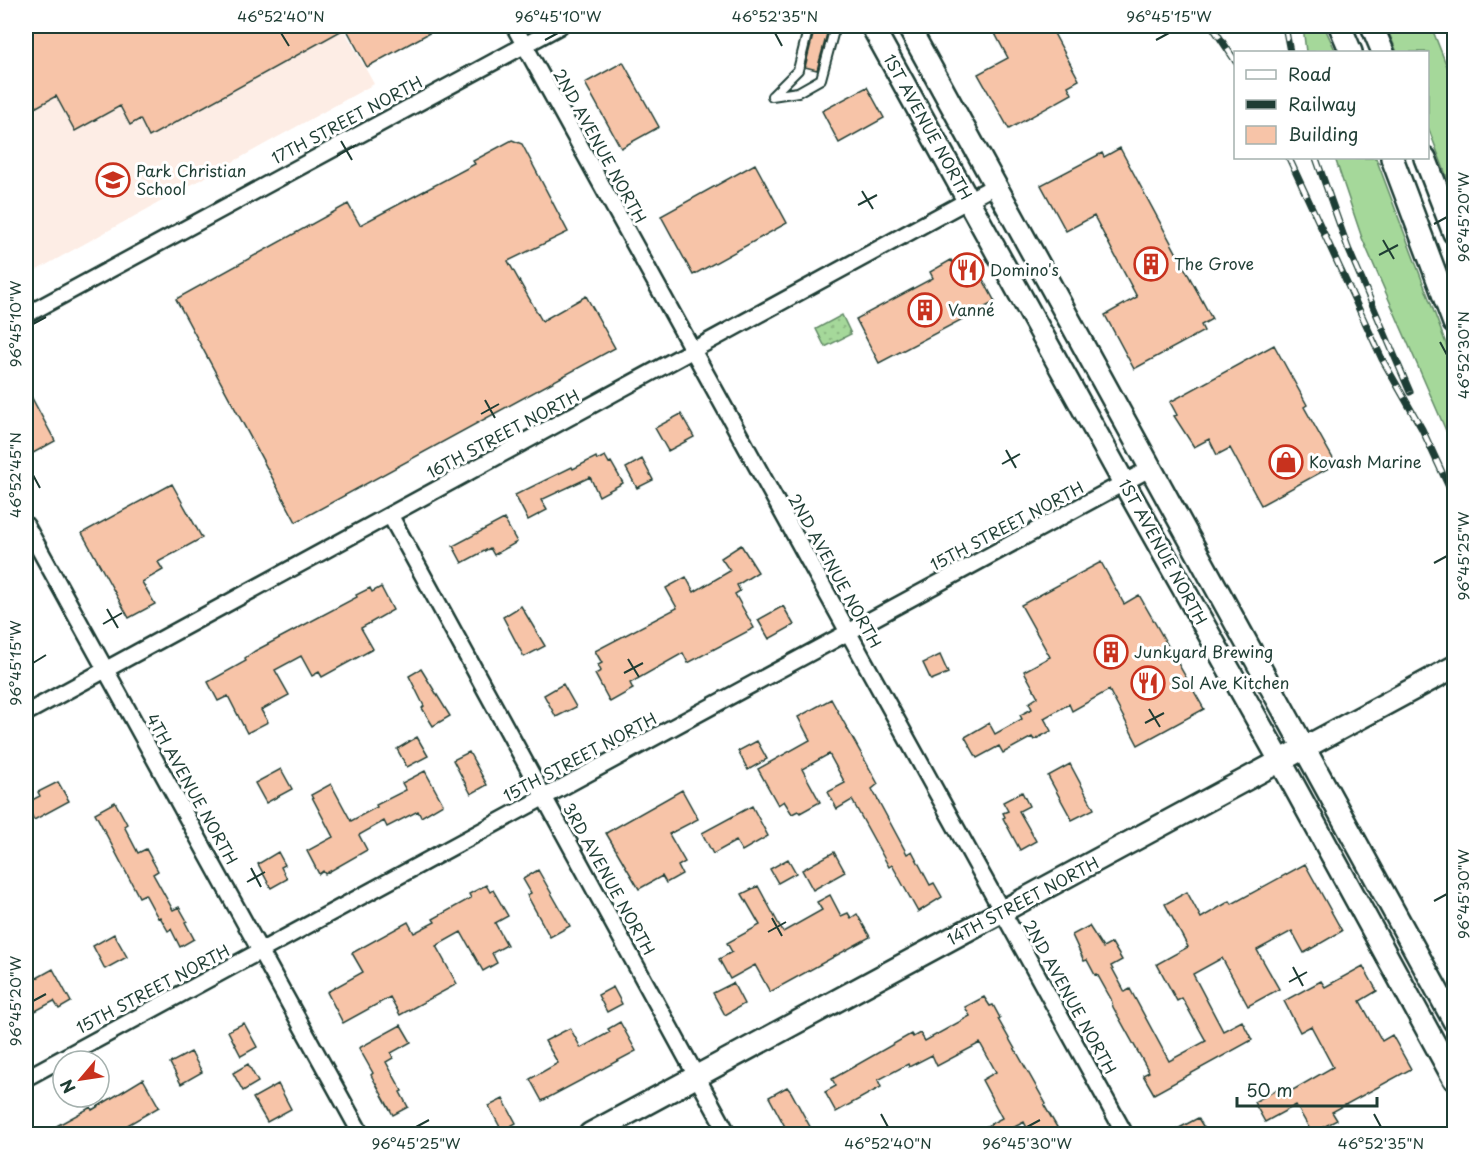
<svg xmlns="http://www.w3.org/2000/svg" width="1480" height="1160" font-family="'Playpen Sans',sans-serif">
  <defs>
    <pattern id="park-dots" width="8" height="8" patternUnits="userSpaceOnUse" patternTransform="scale(1.5)"><rect width="8" height="8" fill="#a5d89a"/><path d="M2 2h.1M6 6h.1" fill="none" stroke="#8eba85" stroke-width="1.8" stroke-linecap="round"/></pattern>
  </defs>
  <rect width="100%" height="100%" fill="#fff"/>
  <filter id="ink" filterUnits="userSpaceOnUse"><feTurbulence type="fractalNoise" baseFrequency=".0167" numOctaves="2"/><feDisplacementMap in="SourceGraphic" scale="12" xChannelSelector="R" yChannelSelector="G"/><feConvolveMatrix kernelMatrix="1 2 1 2 8 2 1 2 1" color-interpolation-filters="sRGB"/></filter>
  <g filter="url(#ink)">
    <path fill="#fdede5" d="M26 26H342L374 84 26 276Z"/>
    <path fill="#a5d89a" stroke="#628a67" stroke-width="1.5" d="M1303 26H1324L1336 52H1306Z
      M1386 26H1431L1454 84V196L1428 127V52H1397Z
      M1335 158H1376L1454 365V449L1362 238Z"/>
    <path fill="url(#park-dots)" stroke="#628a67" stroke-width="1.5" d="M842 315 851 334 825 347 816 329Z"/>
    <path fill="#f7c4a8" stroke="#1f3d34" stroke-width="1.5" d="M26 26H442L367 67 346 28 149 137 140 119 130 125 120 106 75 131 56 96 26 113Z
      M991 26H1050L1079 80 1068 86 1072 94 1009 129 978 74 1008 58Z
      M815 27 828 30 817 70 805 67Z
      M623 62 659 127 621 148 585 83Z
      M867 87 884 118 839 143 822 111Z
      M512 140 522 144 568 232 508 261 542 321 586 296 615 348 296 522 176 299 348 204 360 225 475 164 473 161Z
      M1120 148 1212 319 1201 325 1204 331 1134 369 1105 315 1137 297 1094 216 1066 231 1041 185 1102 153 1104 157Z
      M755 164 787 223 693 275 661 216Z
      M971 257 995 302 879 363 856 319 933 278 930 272 951 260 955 266Z
      M1274 345 1307 405 1304 407 1336 464 1261 505 1230 448 1217 455 1209 439 1194 447 1174 416 1177 415 1170 402Z
      M26 387 55 441 26 457Z
      M681 414 694 437 668 451 655 428Z
      M605 456 609 463 611 462 623 483 599 496 590 477 541 500 547 510 528 520 515 495 572 467 573 469 596 457 597 460Z
      M642 459 653 480 637 488 626 468Z
      M172 484 202 538 158 562 163 570 142 582 155 604 129 618 82 533Z
      M504 519 517 542 494 555 490 548 462 563 453 546Z
      M741 545 758 572 737 585 740 591 735 594 754 628 688 663 683 653 630 683 633 689 610 702 595 674 601 671 598 665 602 663 595 651 677 608 666 588 686 577 694 592 730 571 721 558Z
      M1101 562 1124 604 1139 595 1204 709 1138 745 1109 690 1072 711 1069 704 1044 718 1051 731 1034 740 1032 737 1003 753 999 746 977 758 965 737 989 723 995 734 1022 719 1020 715 1032 709 1029 703 1038 697 1024 671 1050 657 1021 605Z
      M381 587 393 610 361 628 373 649 322 677 319 672 312 676 301 656 275 670 289 695 261 710 268 722 247 733 228 696 218 701 208 682 246 661 245 658 255 651 357 597 356 595 370 588 372 592Z
      M521 606 545 646 524 657 503 617Z
      M783 606 794 625 769 639 758 620Z
      M940 655 948 673 931 680 923 663Z
      M421 669 450 716 433 726 422 708 424 706 409 676Z
      M563 684 576 707 556 717 544 695Z
      M831 699 878 784 872 789 907 854 912 851 930 885 934 883 942 897 918 912 892 865 889 867 852 800 837 809 828 792 845 783 829 754 802 769 820 802 800 813 798 811 792 814 784 801 778 805 758 769 810 740 798 717Z
      M417 737 428 756 407 767 397 749Z
      M757 741 767 759 748 770 738 751Z
      M469 752 487 785 471 794 453 760Z
      M1070 764 1094 809 1072 820 1048 776Z
      M281 769 292 789 266 803 255 783Z
      M425 771 443 804 421 817 418 811 387 827 384 821 359 835 367 850 325 874 323 871 319 874 307 851 333 837 311 795 331 784 351 821 377 807 376 805 406 790 402 783Z
      M58 782 69 801 34 820 26 803 40 796 38 792Z
      M682 790 698 819 669 834 685 862 678 866 682 874 666 883 662 876 639 889 606 833Z
      M1022 792 1029 806 1019 811 1036 841 1020 850 1003 818 1005 817 1003 813 1008 811 1003 802Z
      M115 802 127 824 124 826 138 853 146 849 158 871 153 874 173 910 179 907 187 921 185 922 194 939 180 947 171 929 168 931 160 917 158 918 145 894 139 897 95 813Z
      M752 806 768 836 742 851 736 841 713 854 702 833Z
      M278 852 285 865 281 867 287 879 271 888 258 864Z
      M834 852 845 872 813 890 802 870Z
      M788 859 796 873 778 883 770 869Z
      M1305 864 1342 931 1304 953 1292 931 1257 950 1279 989 1248 1006 1222 958 1193 974 1223 1031 1242 1021 1252 1040 1154 1094 1143 1075 1149 1072 1113 1007 1111 999 1097 974 1095 975 1087 960 1084 961 1072 935 1089 926 1103 948 1112 943 1122 960 1111 966 1125 992 1130 989 1169 1061 1206 1041 1182 998 1177 1001 1157 964 1188 947 1165 904 1187 892 1201 918 1230 901 1232 904Z
      M538 870 570 926 550 937 527 895 531 893 523 879Z
      M486 885 490 892 493 890 508 916 495 923 507 945 492 953 497 963 483 971 461 932 436 946 457 984 400 1015 390 997 343 1023 327 992 363 972 352 953 408 922 414 933 435 922 433 919 471 898 469 894Z
      M758 886 783 932 822 910 817 902 830 895 841 916 848 913 851 918 857 914 870 937 770 992 755 965 730 979 719 959 732 952 727 943 760 925 742 894Z
      M114 934 127 957 105 969 93 946Z
      M1363 966 1377 991 1360 1001 1382 1041 1392 1035 1411 1069 1332 1112 1337 1120 1312 1133 1296 1105 1265 1122 1254 1102 1282 1087 1286 1094 1333 1067 1311 1026 1300 1032 1284 1001 1321 981 1325 987Z
      M53 969 71 1002 59 1009 54 1001 26 1016V984Z
      M733 983 744 1004 725 1015 713 993Z
      M613 987 622 1004 607 1012 598 995Z
      M984 997 990 1006 993 1005 1000 1018 998 1019 1046 1104 1044 1105 1061 1134H1030L1024 1122 1001 1134H972L1002 1118 982 1080 996 1072 980 1043 937 1066 932 1055 909 1067 908 1064 878 1080 881 1087 836 1112 825 1092 836 1086 832 1079 911 1034 913 1037 920 1033 925 1041 970 1016 965 1007Z
      M620 1022 636 1051 542 1101 530 1079 558 1063 545 1041 570 1028 581 1048 610 1032 608 1029Z
      M244 1023 257 1047 241 1056 228 1031Z
      M401 1025 411 1042 391 1053 393 1058 386 1062 402 1091 400 1092 408 1107 393 1115 371 1075 373 1073 359 1048Z
      M191 1052 202 1072 181 1084 170 1063Z
      M248 1064 258 1082 243 1091 233 1073Z
      M143 1079 159 1107 124 1127 128 1134H42L91 1107 92 1110Z
      M278 1084 291 1109 267 1122 253 1098Z
      M787 1087 791 1092 814 1134H789L769 1097Z
      M503 1099 516 1123 502 1131 489 1106Z
      M1198 1118 1208 1134H1168Z"/>
    <g fill="none" stroke-linecap="round" stroke-linejoin="round">
      <defs>
        <path id="lane" d="M772 96 798 92 821 79 835 27 853 26
          M772 96 798 70 809 26"/>
        <path id="street" d="M514 26 1125 1134
          M26 315 560 26
          M390 515 728 1134
          M26 525 361 1134
          M26 713 996 185
          M26 1078 1151 468"/>
        <path id="secondary" d="M872 26 1124 483 1281 762 1454 1079
          M908 26 1454 1021
          M1340 26 1351 52
          M1372 26 1383 52
          M1392 158 1454 323
          M1425 158 1454 233
          M590 1134 1454 667"/>
      </defs>
      <use href="#lane" stroke="#1f3d34" stroke-width="12"/>
      <use href="#street" stroke="#1f3d34" stroke-width="20"/>
      <use href="#secondary" stroke="#1f3d34" stroke-width="26"/>
      <use href="#lane" stroke="#fff" stroke-width="8"/>
      <use href="#street" stroke="#fff" stroke-width="15"/>
      <use href="#secondary" stroke="#fff" stroke-width="21"/>
      <defs>
        <path id="rail" d="M1212 26 1236 62
          M1285 26 1290 52
          M1289 158 1382 359 1422 429 1454 498
          M1316 158 1348 248 1410 392"/>
      </defs>
      <use href="#rail" stroke="#1f3d34" stroke-width="7"/>
      <use href="#rail" stroke="#fff" stroke-width="4.5" stroke-dasharray="14" stroke-linecap="butt"/>
    </g>
  </g>
  <path fill="none" stroke="#1f3d34" stroke-width="2" d="M281 33 289 46M775 33 782 46M545 40 558 33M1156 40 1169 33M341 141 352 160M337 156 356 145M862 191 873 209M858 205 877 195M1434 224 1447 217M1383 240 1394 259M1379 255 1398 245M33 324 46 317M1440 342 1447 355M485 400 495 418M481 414 499 404M1006 450 1016 468M1002 464 1020 454M33 475 40 488M1434 563 1447 556M107 609 118 628M103 624 122 613M628 659 639 677M33 663 46 655M624 673 643 663M1149 709 1160 727M1145 723 1164 713M251 868 261 887M247 882 265 872M1434 901 1447 894M772 918 782 936M768 932 786 922M1293 967 1303 986M1289 982 1307 972M33 1001 46 994M881 1114 888 1127M1374 1114 1381 1127M416 1127 429 1120M1027 1127 1040 1120"/>
  <defs>
    <symbol id="school-ring" viewBox="-11 -11 22 22"><circle r="9.5" fill="#fff" stroke="#c8321e" stroke-width="1.5"/><path d="M0-5L7-2L0 1L-7-2ZM-4 1L0 2.5L4 1V4Q0 6-4 4Z" fill="#c8321e"/></symbol>
    <symbol id="building-ring" viewBox="-11 -11 22 22"><circle r="9.5" fill="#fff" stroke="#c8321e" stroke-width="1.5"/><path d="M-4-6H4V6H1V3H-1V6H-4ZM-2.5-4.3h1.7v1.8h-1.7ZM.8-4.3h1.7v1.8H.8ZM-2.5-1h1.7V.8h-1.7ZM.8-1h1.7V.8H.8Z" fill="#c8321e"/></symbol>
    <symbol id="restaurant-ring" viewBox="-11 -11 22 22"><circle r="9.5" fill="#fff" stroke="#c8321e" stroke-width="1.5"/><path d="M-5-6h1v4h1v-4h1v4h1v-4h1v5L-1.5 .5V6h-2V.5L-5-1ZM5-6V6H3V1.5H1.5Q1.5-4 5-6Z" fill="#c8321e"/></symbol>
    <symbol id="shop-ring" viewBox="-11 -11 22 22"><circle r="9.5" fill="#fff" stroke="#c8321e" stroke-width="1.5"/><path d="M-5-2.5h2.3a2.7 3.5 0 0 1 5.4 0H5L5.5 6h-11ZM-1.5-2.5h3a1.5 2.3 0 0 0-3 0Z" fill="#c8321e"/></symbol>
  </defs>
  <g fill-rule="evenodd">
    <use href="#school-ring" x="94" y="161" width="38" height="38"/>
    <use href="#building-ring" x="1132" y="245" width="38" height="38"/>
    <use href="#restaurant-ring" x="948" y="251" width="38" height="38"/>
    <use href="#building-ring" x="906" y="291" width="38" height="38"/>
    <use href="#shop-ring" x="1267" y="443" width="38" height="38"/>
    <use href="#building-ring" x="1092" y="633" width="38" height="38"/>
    <use href="#restaurant-ring" x="1129" y="664" width="38" height="38"/>
  </g>
  <g text-anchor="middle" stroke-width="6" stroke-linejoin="round" paint-order="stroke">
    <g font-size="16" fill="#1f3d34" stroke="#fff">
      <text transform="translate(347 120) rotate(-28)" y="6">17TH STREET NORTH</text>
      <text transform="translate(928 127) rotate(61)" y="6">1ST AVENUE NORTH</text>
      <text transform="translate(600 146) rotate(61)" y="6">2ND AVENUE NORTH</text>
      <text transform="translate(503 434) rotate(-28)" y="6">16TH STREET NORTH</text>
      <text transform="translate(1007 526) rotate(-28)" y="6">15TH STREET NORTH</text>
      <text transform="translate(1163 552) rotate(61)" y="6">1ST AVENUE NORTH</text>
      <text transform="translate(835 571) rotate(61)" y="6">2ND AVENUE NORTH</text>
      <text transform="translate(580 757) rotate(-28)" y="6">15TH STREET NORTH</text>
      <text transform="translate(192 789) rotate(61)" y="6">4TH AVENUE NORTH</text>
      <text transform="translate(609 879) rotate(61)" y="6">3RD AVENUE NORTH</text>
      <text transform="translate(1023 901) rotate(-28)" y="6">14TH STREET NORTH</text>
      <text transform="translate(153 989) rotate(-28)" y="6">15TH STREET NORTH</text>
      <text transform="translate(1070 997) rotate(61)" y="6">2ND AVENUE NORTH</text>
    </g>
    <g font-size="16" fill="#1f3d34" stroke="#fff" text-anchor="start">
      <text x="136" y="177">Park Christian<tspan x="136" dy="18">School</tspan></text>
      <text x="1174" y="270">The Grove</text>
      <text x="990" y="276">Domino's</text>
      <text x="948" y="316">Vanné</text>
      <text x="1309" y="468">Kovash Marine</text>
      <text x="1134" y="658">Junkyard Brewing</text>
      <text x="1171" y="689">Sol Ave Kitchen</text>
    </g>
  </g>
  <rect width="1480" height="1160" fill="none" stroke="#fff" stroke-width="66"/>
  <rect x="1234" y="51" width="195" height="108" fill="#ffffff" stroke="#a5b1ae" stroke-width="1.5"/>
  <rect x="1246" y="70" width="30" height="9" fill="#ffffff" stroke="#a5b1ae" stroke-width="1.5"/>
  <text x="1288" y="81" font-size="18" fill="#1f3d34">Road</text>
  <rect x="1246" y="100" width="30" height="9" fill="#1f3d34" stroke="#a5b1ae" stroke-width="1.5"/>
  <text x="1288" y="111" font-size="18" fill="#1f3d34">Railway</text>
  <rect x="1246" y="126" width="30" height="18" fill="#f7c4a8" stroke="#a5b1ae" stroke-width="1.5"/>
  <text x="1288" y="141" font-size="18" fill="#1f3d34">Building</text>
  <g transform="translate(81 1079) rotate(241)"><circle r="28" fill="#ffffff" stroke="#a5b1ae" stroke-width="1.5"/>
  <path d="M0-4.5L10 22L0 15L-10 22Z" fill="#c8321e"/>
  <text y="-9" font-size="16" font-weight="bold" text-anchor="middle" fill="#1f3d34">N</text>
  </g>
  <path d="M1237 1097v9h140v-9" fill="none" stroke="#1f3d34" stroke-width="3"/>
  <text x="1246" y="1097" font-size="18" fill="#1f3d34" stroke="#ffffff" stroke-width="4.5" paint-order="stroke">50 m</text>
  <rect x="33" y="33" width="1414" height="1094" fill="none" stroke="#1f3d34" stroke-width="2"/>
  <g font-size="15" text-anchor="middle" fill="#1f3d34">
    <text x="281" y="22">46°52'40"N</text>
    <text x="558" y="22">96°45'10"W</text>
    <text x="775" y="22">46°52'35"N</text>
    <text x="1169" y="22">96°45'15"W</text>
    <text transform="translate(1464 217) rotate(-90)" y="5">96°45'20"W</text>
    <text transform="translate(16 324) rotate(-90)" y="5">96°45'10"W</text>
    <text transform="translate(1464 355) rotate(-90)" y="5">46°52'30"N</text>
    <text transform="translate(16 475) rotate(-90)" y="5">46°52'45"N</text>
    <text transform="translate(1464 556) rotate(-90)" y="5">96°45'25"W</text>
    <text transform="translate(16 663) rotate(-90)" y="5">96°45'15"W</text>
    <text transform="translate(1464 894) rotate(-90)" y="5">96°45'30"W</text>
    <text transform="translate(16 1001) rotate(-90)" y="5">96°45'20"W</text>
    <text x="416" y="1149">96°45'25"W</text>
    <text x="888" y="1149">46°52'40"N</text>
    <text x="1027" y="1149">96°45'30"W</text>
    <text x="1381" y="1149">46°52'35"N</text>
  </g>
</svg>
